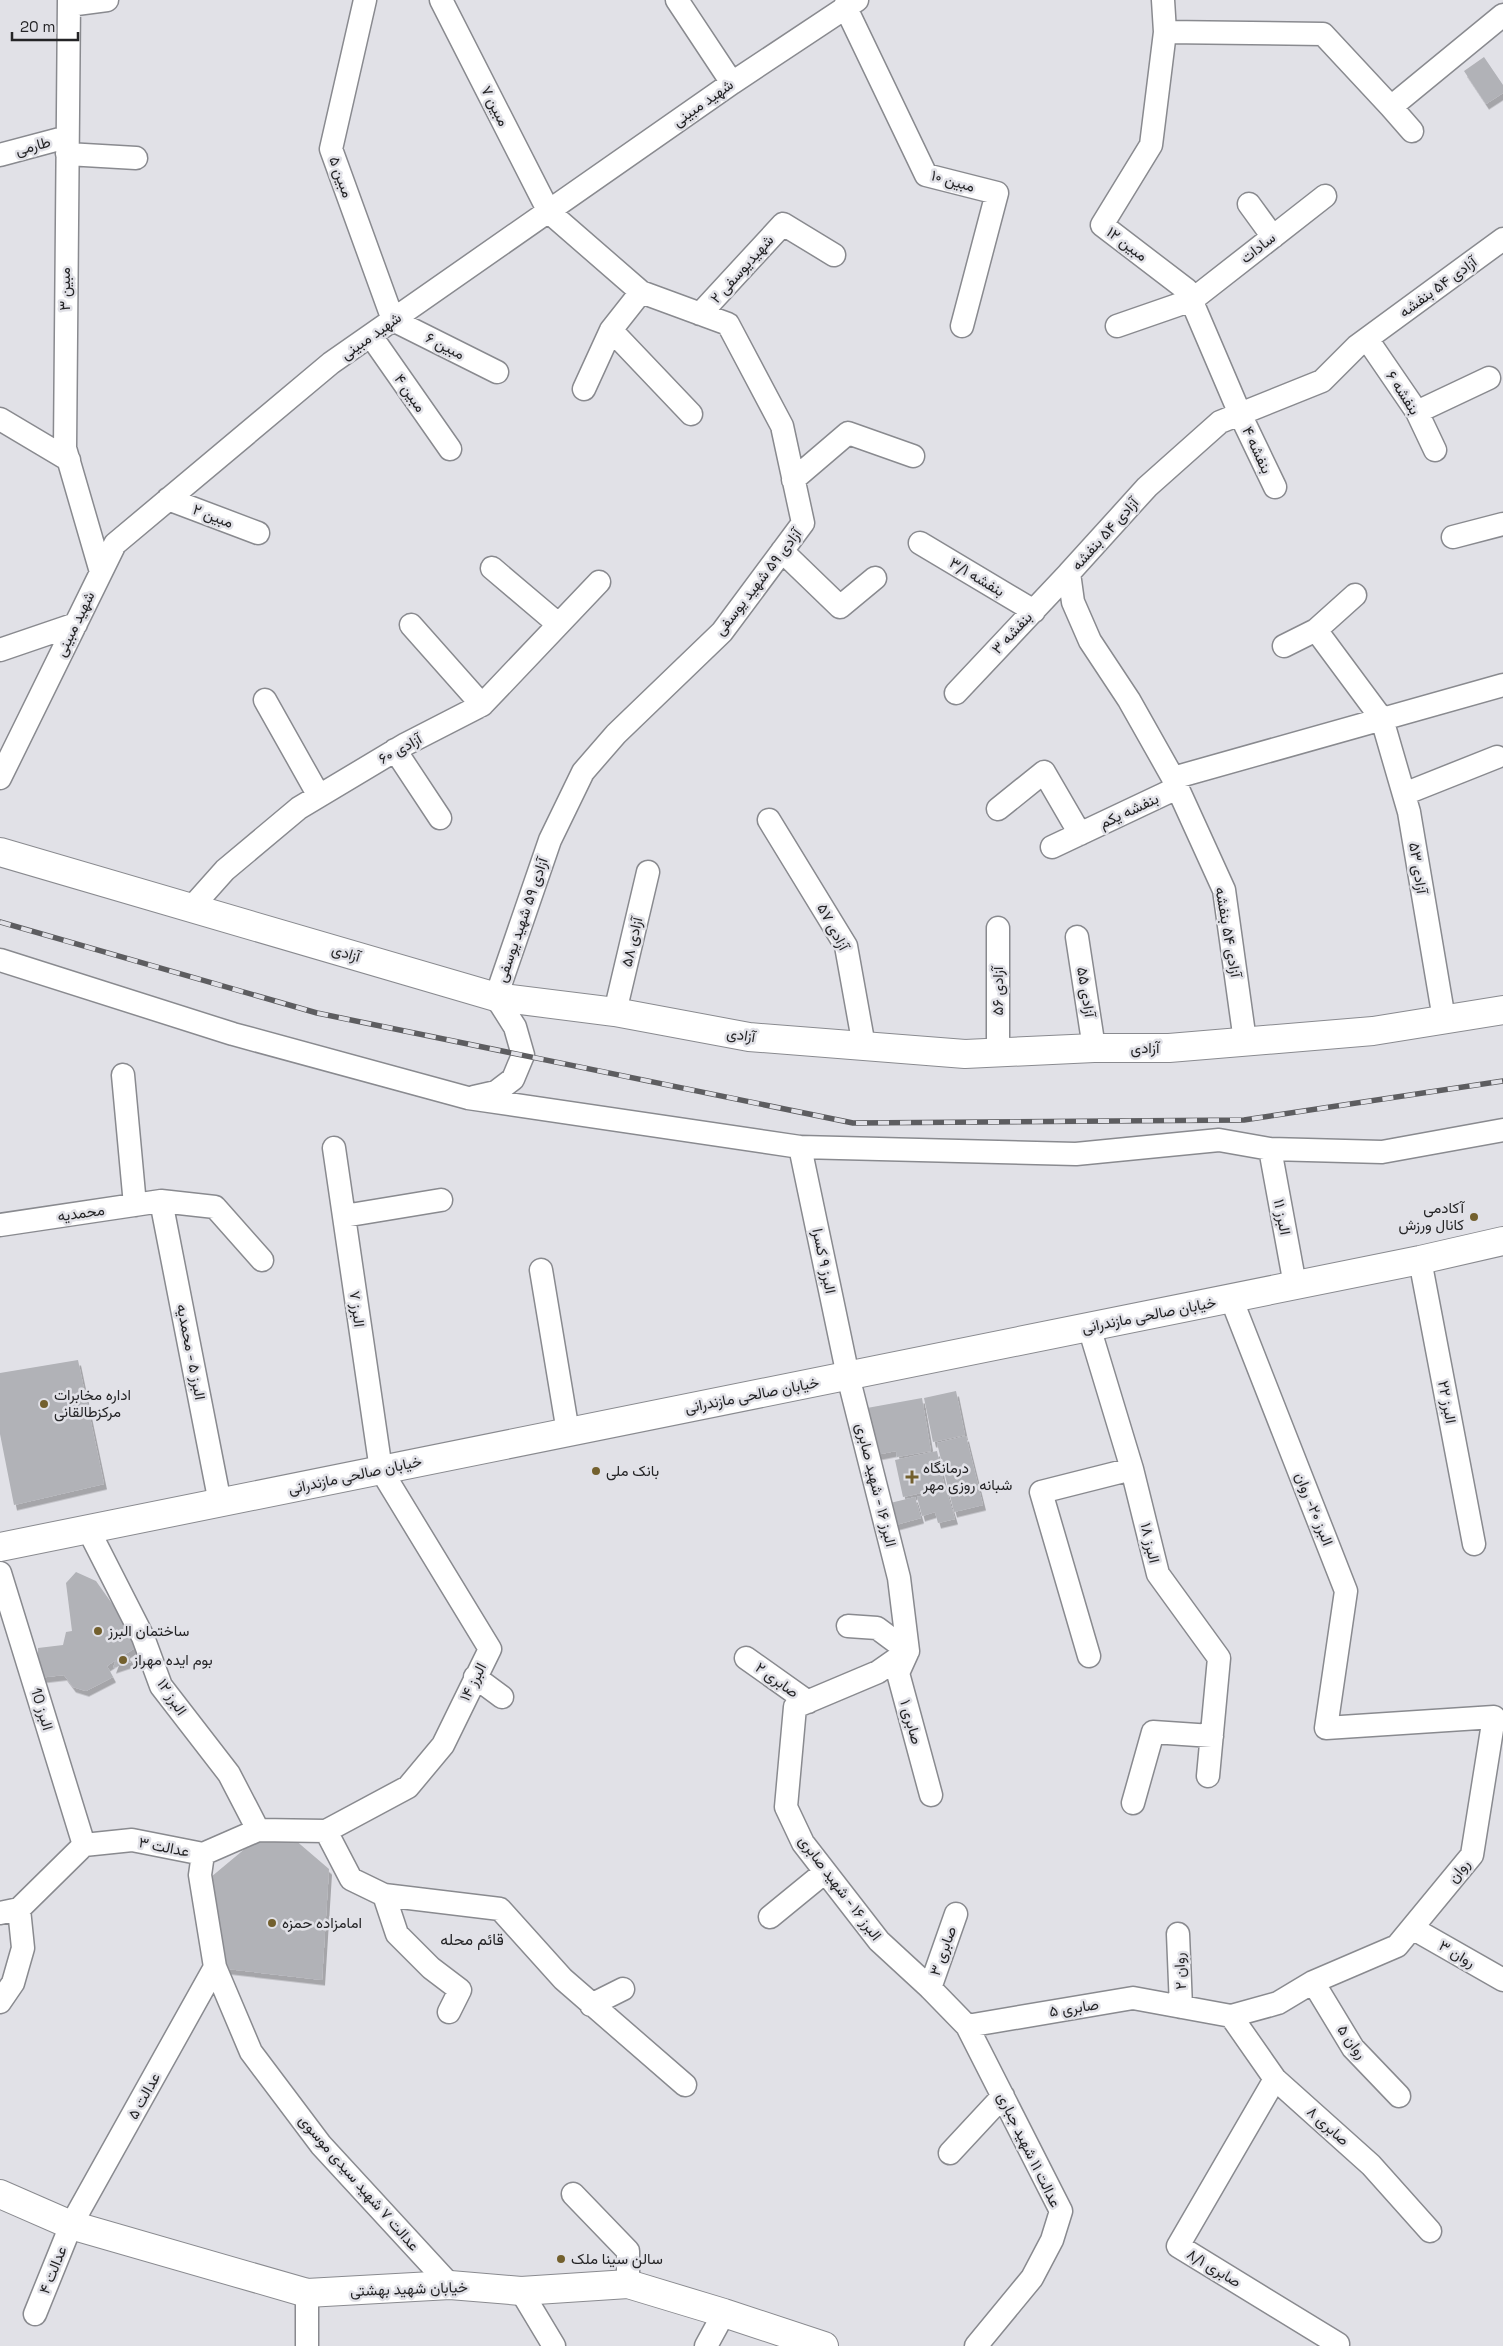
<svg xmlns="http://www.w3.org/2000/svg" width="1503" height="2346" font-family="'Space Grotesk',Vazirmatn,sans-serif">
  <defs>
    <filter id="shadow"><feDropShadow dx="3" dy="5.5" stdDeviation="0" flood-color="#0004"/></filter>
  </defs>
  <rect width="100%" height="100%" fill="#e1e1e7"/>
  <path fill="#b1b2b7" filter="url(#shadow)" d="M1484 57 1503 85V93L1486 104 1464 71Z
    M78 1360 104 1484 14 1505 0 1434V1373Z
    M956 1391 965 1435 933 1442 924 1398Z
    M922 1398 931 1451 897 1457 896 1451 876 1455 867 1408Z
    M966 1436 983 1505 954 1512 937 1443Z
    M937 1451 945 1488 903 1497 895 1460Z
    M946 1489 955 1519 938 1523 935 1512 922 1516 917 1497Z
    M915 1497 921 1518 892 1526 886 1504Z
    M76 1572 96 1581 118 1612 135 1648 119 1658 129 1656 131 1662 113 1668 116 1660 107 1666 113 1677 86 1691 73 1687 64 1675 38 1678V1648L63 1645 66 1632 72 1631 66 1583Z
    M259 1837 294 1839 329 1869 322 1980 227 1969 211 1877Z"/>
  <g fill="none" stroke-linecap="round" stroke-linejoin="round">
    <defs>
      <path id="minor" d="M69 0 65 448 101 572
        M365 0 331 149 393 320 497 372
        M441 0 549 212 641 292 728 324 782 426 803 523 722 632 616 734 583 772 550 840 496 997 515 1027 523 1055 513 1079 496 1092 474 1097
        M677 0 732 83
        M1163 0 1165 32 1151 145 1102 225 1187 290 1240 414 1275 487
        M69 5 107 0
        M845 6 926 175 997 193 962 326
        M1165 32 1323 34 1391 107 1503 15
        M1391 107 1412 131
        M67 154 136 158
        M0 155 67 137
        M1249 204 1273 237
        M700 314 783 224 834 255
        M1117 326 1192 300 1325 196
        M611 330 691 414
        M371 336 450 449
        M1367 339 1417 412 1435 450
        M584 389 611 330 641 292
        M1417 412 1489 378
        M0 419 69 460
        M793 480 848 433 913 456
        M168 499 258 533
        M1453 537 1503 524
        M920 543 1034 611
        M782 551 840 607 875 578
        M492 568 558 624
        M411 625 482 705
        M1316 630 1355 595
        M1284 646 1316 630 1382 719 1409 812 1444 1019
        M0 650 76 624
        M956 693 1069 573
        M265 700 319 796
        M395 750 440 818
        M0 778 115 544 331 363 732 83 857 0
        M1173 778 1503 685
        M1404 794 1497 757
        M998 809 1044 772 1080 834
        M769 820 846 946 864 1046
        M1052 847 1177 788
        M192 907 225 870 299 808 406 744 482 705 599 582
        M1077 937 1094 1048
        M0 960 233 1034 468 1098 800 1147 1076 1154 1219 1140 1270 1149 1382 1152 1503 1130
        M615 1012 648 872
        M1245 1041 1224 890 1173 778 1129 700 1090 641 1073 602 1069 573 1147 487 1220 422 1322 381 1357 346 1503 239
        M998 1053V928
        M123 1075 135 1205
        M800 1147 848 1376 899 1578 908 1651 878 1672 795 1707 786 1807 803 1843 879 1941 930 1988 967 2026 1061 2211 1052 2240 1032 2278 976 2346
        M1270 1149 1295 1285
        M161 1201 220 1503
        M344 1216 441 1200
        M0 1225 161 1201 215 1207 262 1260
        M1420 1260 1474 1544
        M541 1270 568 1432
        M1089 1327 1132 1469 1158 1574 1219 1658 1208 1776
        M88 1529 143 1637 161 1686 229 1774 258 1830
        M0 1573 84 1845
        M848 1626 877 1628 908 1651 898 1673 931 1795
        M1089 1656 1041 1492 1132 1469
        M746 1658 808 1702
        M475 1677 502 1697
        M1133 1803 1153 1732 1212 1736
        M326 1831 351 1879 384 1895 500 1909 563 1979 685 2085
        M203 1854 200 1875 215 1967 251 2052 321 2145 450 2285
        M384 1895 397 1934 431 1968 460 1990 449 2012
        M0 1913 19 1909 84 1845 132 1840 203 1854 258 1830 326 1831 408 1787 443 1745 490 1649 381 1470 334 1148
        M770 1917 825 1872
        M1412 1928 1503 1980
        M1178 1934 1181 2007
        M1313 1982 1353 2048 1399 2096
        M930 1988 956 1914
        M0 2002 13 1983 23 1948 19 1909
        M591 2005 623 1989
        M1231 2016 1275 2079 1371 2165 1430 2231
        M967 2026 1133 1998 1231 2016 1278 2003 1313 1982 1397 1946 1472 1855 1494 1717 1326 1728 1346 1591 1231 1298
        M1275 2079 1178 2246 1338 2344
        M950 2153 1003 2096
        M573 2194 628 2251V2284
        M521 2291 554 2346
        M307 2293V2346
        M35 2314 71 2225 215 1967
        M706 2346 724 2313"/>
      <path id="major" d="M0 852 496 997 615 1012 749 1037 965 1054 1094 1048H1169L1373 1031 1503 1010
        M0 1547 1420 1260 1503 1241
        M0 2194 71 2225 307 2293 450 2285 521 2291 628 2284 724 2313 824 2346"/>
    </defs>
    <use href="#minor" stroke="#898a8f" stroke-width="25"/>
    <use href="#major" stroke="#898a8f" stroke-width="30"/>
    <use href="#minor" stroke="#fff" stroke-width="22"/>
    <use href="#major" stroke="#fff" stroke-width="28"/>
    <defs>
      <path id="rail" d="M0 922 317 1013 853 1123 1244 1120 1503 1081"/>
    </defs>
    <use href="#rail" stroke="#5d5d60" stroke-width="5.5"/>
    <use href="#rail" stroke="#e1e1e7" stroke-width="4" stroke-dasharray="11" stroke-linecap="butt"/>
  </g>
  <g fill="#73602e" stroke="#e1e1e7" stroke-width="2">
    <circle cx="1474" cy="1217" r="5"/>
    <circle cx="44" cy="1404" r="5"/>
    <circle cx="596" cy="1471" r="5"/>
    <path d="M909.5 1469.5h5v5h5v5h-5v5h-5v-5h-5v-5h5z"/>
    <circle cx="98" cy="1631" r="5"/>
    <circle cx="123" cy="1660" r="5"/>
    <circle cx="272" cy="1923" r="5"/>
    <circle cx="561" cy="2259" r="5"/>
  </g>
  <g text-anchor="middle" stroke-width="5" stroke-linejoin="round" paint-order="stroke">
    <g font-size="15" fill="#242426" stroke="#e1e1e7">
      <text transform="translate(703 103) rotate(-35)" y="5">شهید مبینی</text>
      <text transform="translate(495 106) rotate(63)" y="5">مبین ۷</text>
      <text transform="translate(33 146) rotate(-15)" y="5">طارمی</text>
      <text transform="translate(341 177) rotate(70)" y="5">مبین ۵</text>
      <text transform="translate(953 181) rotate(16)" y="5">مبین ۱۰</text>
      <text transform="translate(1127 244) rotate(37)" y="5">مبین ۱۲</text>
      <text transform="translate(1258 248) rotate(-38)" y="5">سادات</text>
      <text transform="translate(742 269) rotate(-48)" y="5">شهیدیوسفی ۲</text>
      <text transform="translate(1438 287) rotate(-36)" y="5">آزادی ۵۴ بنفشه</text>
      <text transform="translate(65 289) rotate(-90)" y="5">مبین ۳</text>
      <text transform="translate(371 336) rotate(-35)" y="5">شهید مبینی</text>
      <text transform="translate(445 346) rotate(27)" y="5">مبین ۶</text>
      <text transform="translate(410 393) rotate(55)" y="5">مبین ۴</text>
      <text transform="translate(1403 393) rotate(57)" y="5">بنفشه ۶</text>
      <text transform="translate(1257 450) rotate(65)" y="5">بنفشه ۴</text>
      <text transform="translate(213 516) rotate(21)" y="5">مبین ۲</text>
      <text transform="translate(1105 534) rotate(-48)" y="5">آزادی ۵۴ بنفشه</text>
      <text transform="translate(977 577) rotate(31)" y="5">بنفشه ۳/۱</text>
      <text transform="translate(758 582) rotate(-52)" y="5">آزادی ۵۹ شهید یوسفی</text>
      <text transform="translate(75 624) rotate(-64)" y="5">شهید مبینی</text>
      <text transform="translate(1012 633) rotate(-47)" y="5">بنفشه ۳</text>
      <text transform="translate(400 749) rotate(-29)" y="5">آزادی ۶۰</text>
      <text transform="translate(1129 811) rotate(-25)" y="5">بنفشه یکم</text>
      <text transform="translate(1418 868) rotate(81)" y="5">آزادی ۵۳</text>
      <text transform="translate(522 920) rotate(-71)" y="5">آزادی ۵۹ شهید یوسفی</text>
      <text transform="translate(833 927) rotate(62)" y="5">آزادی ۵۷</text>
      <text transform="translate(1228 932) rotate(80)" y="5">آزادی ۵۴ بنفشه</text>
      <text transform="translate(632 942) rotate(-77)" y="5">آزادی ۵۸</text>
      <text transform="translate(346 953) rotate(17)" y="5">آزادی</text>
      <text transform="translate(998 991) rotate(-90)" y="5">آزادی ۵۶</text>
      <text transform="translate(1086 992) rotate(81)" y="5">آزادی ۵۵</text>
      <text transform="translate(741 1035) rotate(9)" y="5">آزادی</text>
      <text x="1145" y="1053">آزادی</text>
      <text transform="translate(81 1213) rotate(-8)" y="5">محمدیه</text>
      <text transform="translate(1282 1217) rotate(79)" y="5">البرز ۱۱</text>
      <text transform="translate(824 1261) rotate(78)" y="5">البرز ۹ کسرا</text>
      <text transform="translate(357 1309) rotate(82)" y="5">البرز ۷</text>
      <text transform="translate(1149 1315) rotate(-11)" y="5">خیابان صالحی مازندرانی</text>
      <text transform="translate(191 1352) rotate(79)" y="5">البرز ۵ - محمدیه</text>
      <text transform="translate(752 1395) rotate(-11)" y="5">خیابان صالحی مازندرانی</text>
      <text transform="translate(1447 1402) rotate(79)" y="5">البرز ۲۲</text>
      <text transform="translate(355 1475) rotate(-12)" y="5">خیابان صالحی مازندرانی</text>
      <text transform="translate(876 1485) rotate(76)" y="5">البرز ۱۶ - شهید صابری</text>
      <text transform="translate(1314 1509) rotate(68)" y="5">البرز ۲۰- روان</text>
      <text transform="translate(1150 1543) rotate(77)" y="5">البرز ۱۸</text>
      <text transform="translate(777 1680) rotate(36)" y="5">صابری ۲</text>
      <text transform="translate(473 1682) rotate(-63)" y="5">البرز ۱۴</text>
      <text transform="translate(172 1697) rotate(56)" y="5">البرز ۱۲</text>
      <text transform="translate(42 1709) rotate(73)" y="5">البرز 10</text>
      <text transform="translate(911 1722) rotate(74)" y="5">صابری ۱</text>
      <text transform="translate(164 1847) rotate(11)" y="5">عدالت ۳</text>
      <text transform="translate(1459 1871) rotate(-51)" y="5">روان</text>
      <text transform="translate(840 1888) rotate(53)" y="5">البرز ۱۶ - شهید صابری</text>
      <text transform="translate(943 1951) rotate(-70)" y="5">صابری ۳</text>
      <text transform="translate(1457 1954) rotate(30)" y="5">روان ۳</text>
      <text transform="translate(1180 1971) rotate(-93)" y="5">روان ۲</text>
      <text transform="translate(1074 2008) rotate(-9)" y="5">صابری ۵</text>
      <text transform="translate(1352 2042) rotate(54)" y="5">روان ۵</text>
      <text transform="translate(144 2096) rotate(-61)" y="5">عدالت ۵</text>
      <text transform="translate(1328 2126) rotate(42)" y="5">صابری ۸</text>
      <text transform="translate(1029 2150) rotate(64)" y="5">عدالت ۱۱ شهید جباری</text>
      <text transform="translate(359 2183) rotate(49)" y="5">عدالت ۷ شهید سیدی موسوی</text>
      <text transform="translate(1214 2268) rotate(31)" y="5">صابری ۸/۱</text>
      <text transform="translate(53 2270) rotate(-68)" y="5">عدالت ۴</text>
      <text transform="translate(409 2289) rotate(-2)" y="5">خیابان شهید بهشتی</text>
    </g>
    <g font-size="15" fill="#242426" stroke="#e1e1e7" text-anchor="start">
      <text x="1464" y="1213" text-anchor="end">آکادمی<tspan x="1464" dy="17">کانال ورزش</tspan></text>
      <text x="54" y="1400">اداره مخابرات<tspan x="54" dy="17">مرکزطالقانی</tspan></text>
      <text x="923" y="1473">درمانگاه<tspan x="923" dy="17">شبانه روزی مهر</tspan></text>
      <text x="606" y="1476">بانک ملی</text>
      <text x="108" y="1636">ساختمان البرز</text>
      <text x="133" y="1665">بوم ایده مهراز</text>
      <text x="282" y="1928">امامزاده حمزه</text>
      <text x="571" y="2264">سالن سینا ملک</text>
    </g>
    <g font-size="16" fill="#242426" stroke="#e1e1e7">
      <text x="472" y="1945">قائم محله</text>
    </g>
  </g>
  <path d="M12 32v8h66v-8" fill="none" stroke="#242426" stroke-width="2.5"/>
  <text x="20" y="32" font-size="15" fill="#242426" stroke="#e1e1e7" stroke-width="4" paint-order="stroke">20 m</text>
</svg>
